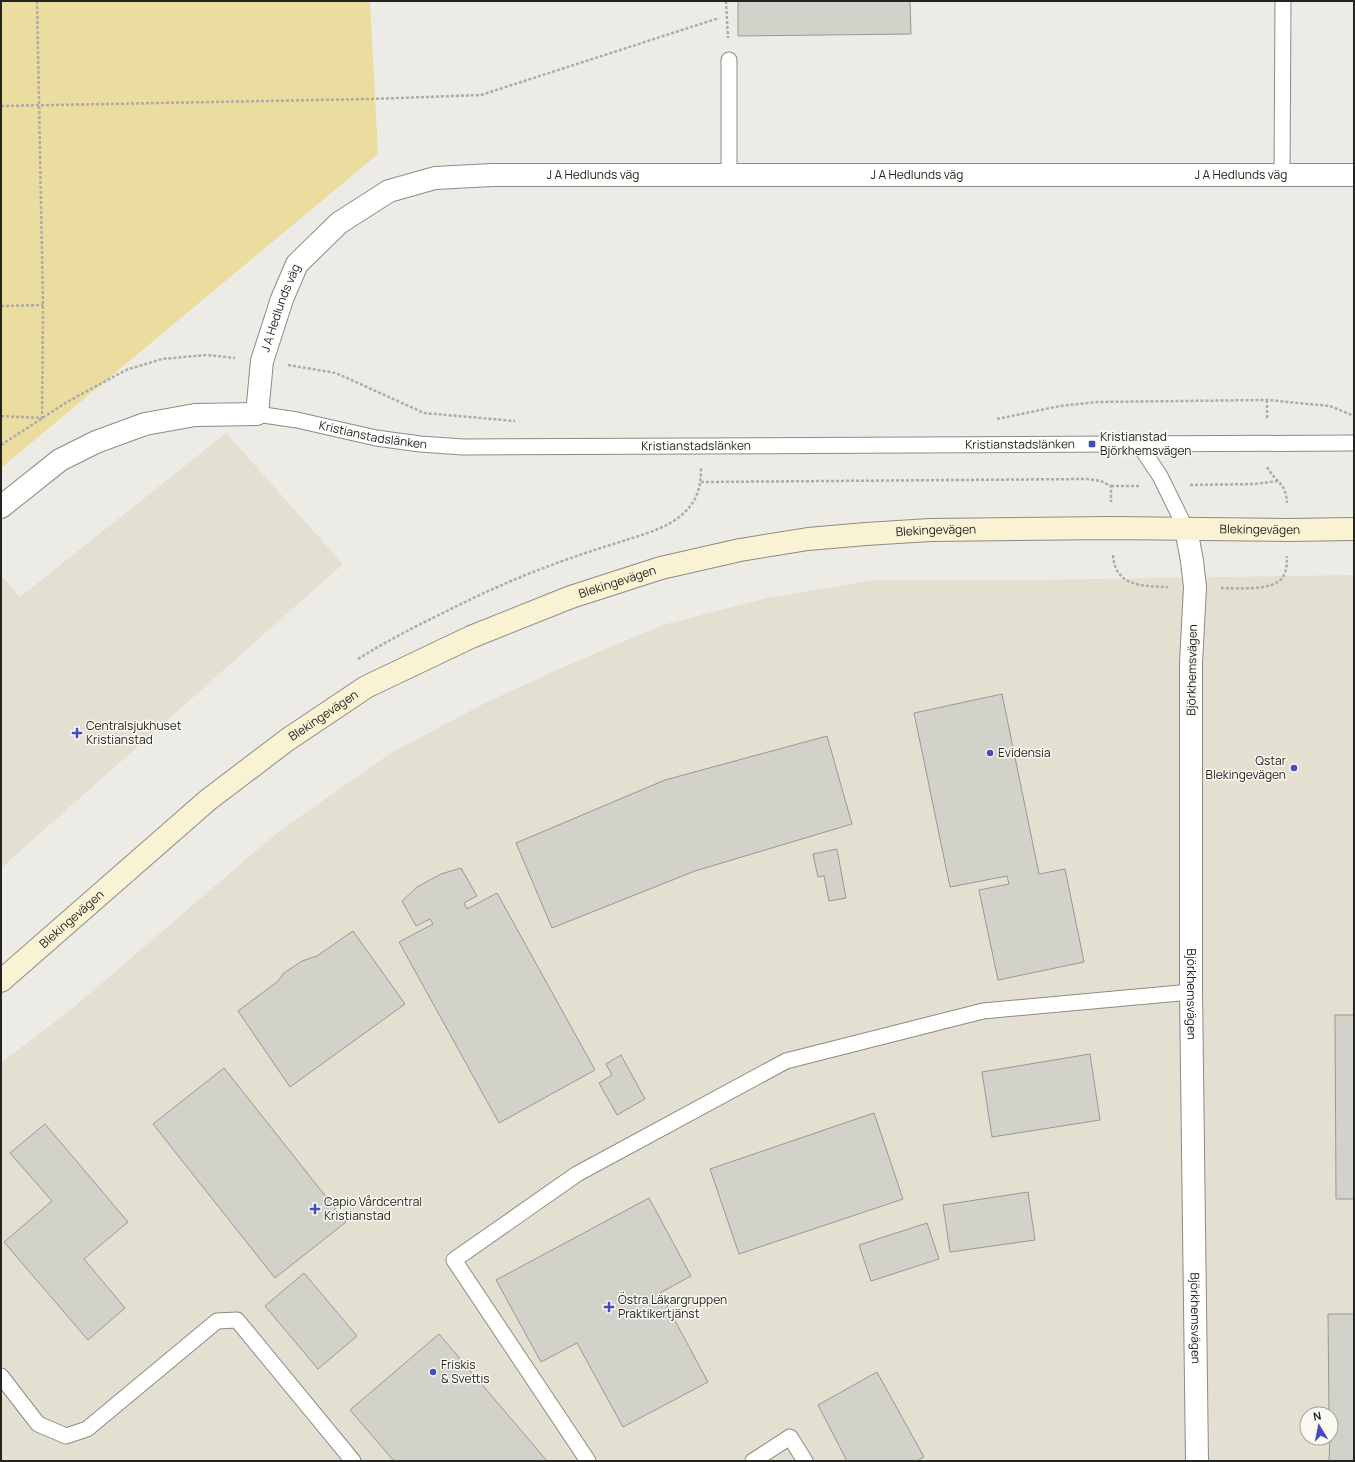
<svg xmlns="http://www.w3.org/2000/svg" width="1355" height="1462" font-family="Manrope,sans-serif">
  <rect width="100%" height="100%" fill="#edebe5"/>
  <path fill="#e3e0d2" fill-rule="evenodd" d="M226 433 343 564 1 868V575L20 597Z
    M1354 575V1461H1V1063L74 1007 278 832 391 753 487 702 568 665 663 625 767 598 876 580H1035ZM1307 1414H1331V1438H1307Z"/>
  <path fill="#ebdc9f" d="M1 1H370L378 154 1 468Z"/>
  <path fill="#d2d1ca" stroke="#9a9892" d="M738 1H910L911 34 738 36Z
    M1002 694 1039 874 1065 869 1084 962 998 980 979 890 1009 884 1007 876 950 887 914 713Z
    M827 736 852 824 695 871 552 928 516 843 665 780Z
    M837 849 846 898 829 901 824 876 818 877 813 854Z
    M461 868 477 896 464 903 467 909 497 893 595 1070 499 1123 399 942 433 924 430 919 416 926 402 901 417 887 441 874Z
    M353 931 405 1004 290 1087 238 1011 277 982 284 973 302 961 317 956Z
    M1335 1015H1354V1199H1336Z
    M1090 1054 1100 1120 992 1137 982 1072Z
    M621 1055 645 1099 617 1115 599 1083 612 1075 606 1064Z
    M224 1068 346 1222 275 1278 153 1124Z
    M874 1113 903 1199 739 1254 710 1169Z
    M45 1124 128 1222 84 1259 125 1308 88 1340 4 1242 52 1201 10 1153Z
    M1028 1192 1035 1240 950 1252 943 1205Z
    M649 1198 691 1276 660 1293 708 1382 623 1427 577 1343 541 1362 496 1280Z
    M927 1223 939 1259 871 1281 859 1245Z
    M304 1273 357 1336 318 1369 265 1306Z
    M1328 1314H1354V1461H1329L1331 1414H1329Z
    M439 1334 547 1461H394L350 1410Z
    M877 1372 924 1457 917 1461H847L818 1405Z"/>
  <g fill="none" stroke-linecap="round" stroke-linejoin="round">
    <defs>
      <g id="lane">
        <path d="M729 175V60"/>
        <path d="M1282 176 1283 1"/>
        <path id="s1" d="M257 414 297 420 376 438 420 444 463 447 1354 443"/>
        <path d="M1138 443 1160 476 1186 529"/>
        <path d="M1 1376 38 1424 66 1436 87 1429 217 1321 237 1320 353 1461"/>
        <path d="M588 1461 454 1260 577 1174 786 1061 983 1011 1191 992"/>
        <path d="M753 1461 790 1437 805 1461"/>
      </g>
      <g id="street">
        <path id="s2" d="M1 507 60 460 96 442 145 424 195 415 257 414 262 361 282 299 297 264 339 223 389 191 435 178 492 175H1354"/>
        <path id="s3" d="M1186 529 1192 561 1195 587 1191 663V992L1197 1461"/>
      </g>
      <g id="secondary">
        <path id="s4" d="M1 981 208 800 287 740 366 687 471 637 571 597 661 568 740 550 808 539 866 534 930 530 1111 528 1288 530 1354 529"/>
      </g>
    </defs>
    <use href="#lane" stroke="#8d8b85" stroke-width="17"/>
    <use href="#street" stroke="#8d8b85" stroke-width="24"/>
    <use href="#secondary" stroke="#8d8b85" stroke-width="24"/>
    <path stroke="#aeaca7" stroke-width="2.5" stroke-dasharray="3 2" stroke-linecap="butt" d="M726 1 728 38
      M1 106 370 99 481 95 719 18
      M1 306 43 305
      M288 365 336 373 424 413 515 421
      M1267 400V420
      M1 416 42 418 43 305 37 1
      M997 419 1060 406 1097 402 1267 400 1330 406 1354 416
      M1 445 67 402 126 370 162 359 206 355 235 358
      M1267 467C1276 483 1286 482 1287 503
      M701 482 1087 479 1101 481 1111 486V502
      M1190 485 1254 484 1278 481
      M1111 486H1139
      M1113 555C1115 587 1143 586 1168 587
      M1221 588C1236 588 1277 592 1284 575 1287 569 1287 563 1287 556
      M358 659C385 642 414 627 443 613 480 594 518 577 557 563 579 555 600 548 623 541 641 535 662 530 678 518 696 504 701 490 701 468"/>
    <use href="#lane" stroke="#fff" stroke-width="15"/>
    <use href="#street" stroke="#fff" stroke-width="22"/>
    <use href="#secondary" stroke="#f9f2d3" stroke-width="22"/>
  </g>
  <g fill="#464bc0" stroke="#faf9f2" stroke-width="1.5">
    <rect x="1088" y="440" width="8" height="8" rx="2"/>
    <path d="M75 727h4v4h4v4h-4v4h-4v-4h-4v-4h4z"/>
    <circle cx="990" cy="753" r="4"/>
    <circle cx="1294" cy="768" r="4"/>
    <path d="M313 1203h4v4h4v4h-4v4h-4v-4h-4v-4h4z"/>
    <path d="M607 1301h4v4h4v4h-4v4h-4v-4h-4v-4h4z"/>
    <circle cx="433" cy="1372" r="4"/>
  </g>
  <g text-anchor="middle" stroke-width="3" stroke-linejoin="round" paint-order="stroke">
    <g font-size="12" fill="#242321" stroke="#faf9f2">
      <text dy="4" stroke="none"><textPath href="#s2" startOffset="761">J A Hedlunds väg</textPath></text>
      <text dy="4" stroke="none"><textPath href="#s2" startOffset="1085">J A Hedlunds väg</textPath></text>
      <text dy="4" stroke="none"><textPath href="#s2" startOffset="1409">J A Hedlunds väg</textPath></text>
      <text dy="4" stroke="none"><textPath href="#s2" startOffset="390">J A Hedlunds väg</textPath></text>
      <text dy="4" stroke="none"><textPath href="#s1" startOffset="118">Kristianstadslänken</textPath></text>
      <text dy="4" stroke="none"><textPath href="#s1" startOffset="766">Kristianstadslänken</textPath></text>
      <text dy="4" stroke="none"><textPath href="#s1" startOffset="442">Kristianstadslänken</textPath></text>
      <text dy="4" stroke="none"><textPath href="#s4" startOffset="1390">Blekingevägen</textPath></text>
      <text dy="4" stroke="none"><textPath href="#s4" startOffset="1066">Blekingevägen</textPath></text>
      <text dy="4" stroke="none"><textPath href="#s4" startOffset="742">Blekingevägen</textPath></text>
      <text transform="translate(1192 670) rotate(-89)" y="4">Björkhemsvägen</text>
      <text dy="4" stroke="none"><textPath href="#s4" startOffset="418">Blekingevägen</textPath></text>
      <text dy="4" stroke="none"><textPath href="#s4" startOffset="94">Blekingevägen</textPath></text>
      <text dy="4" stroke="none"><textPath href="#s3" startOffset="466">Björkhemsvägen</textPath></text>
      <text dy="4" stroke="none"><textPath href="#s3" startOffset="790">Björkhemsvägen</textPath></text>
    </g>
    <g font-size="12" fill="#242321" stroke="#faf9f2" text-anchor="start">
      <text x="1100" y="441">Kristianstad<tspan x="1100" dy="14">Björkhemsvägen</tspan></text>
      <text x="86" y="730">Centralsjukhuset<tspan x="86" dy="14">Kristianstad</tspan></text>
      <text x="998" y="757">Evidensia</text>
      <text x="1286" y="765" text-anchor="end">Qstar<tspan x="1286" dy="14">Blekingevägen</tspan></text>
      <text x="324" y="1206">Capio Vårdcentral<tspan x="324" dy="14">Kristianstad</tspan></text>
      <text x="618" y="1304">Östra Läkargruppen<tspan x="618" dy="14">Praktikertjänst</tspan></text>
      <text x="441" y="1369">Friskis<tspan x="441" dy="14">&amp; Svettis</tspan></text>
    </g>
  </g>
  <rect width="1355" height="1462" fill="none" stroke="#242321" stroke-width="4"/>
  <g transform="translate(1319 1426) rotate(350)"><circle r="19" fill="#faf9f2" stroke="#a4a39e"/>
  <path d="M0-3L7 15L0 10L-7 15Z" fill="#464bc0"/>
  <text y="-6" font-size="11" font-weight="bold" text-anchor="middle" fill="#242321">N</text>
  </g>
</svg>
